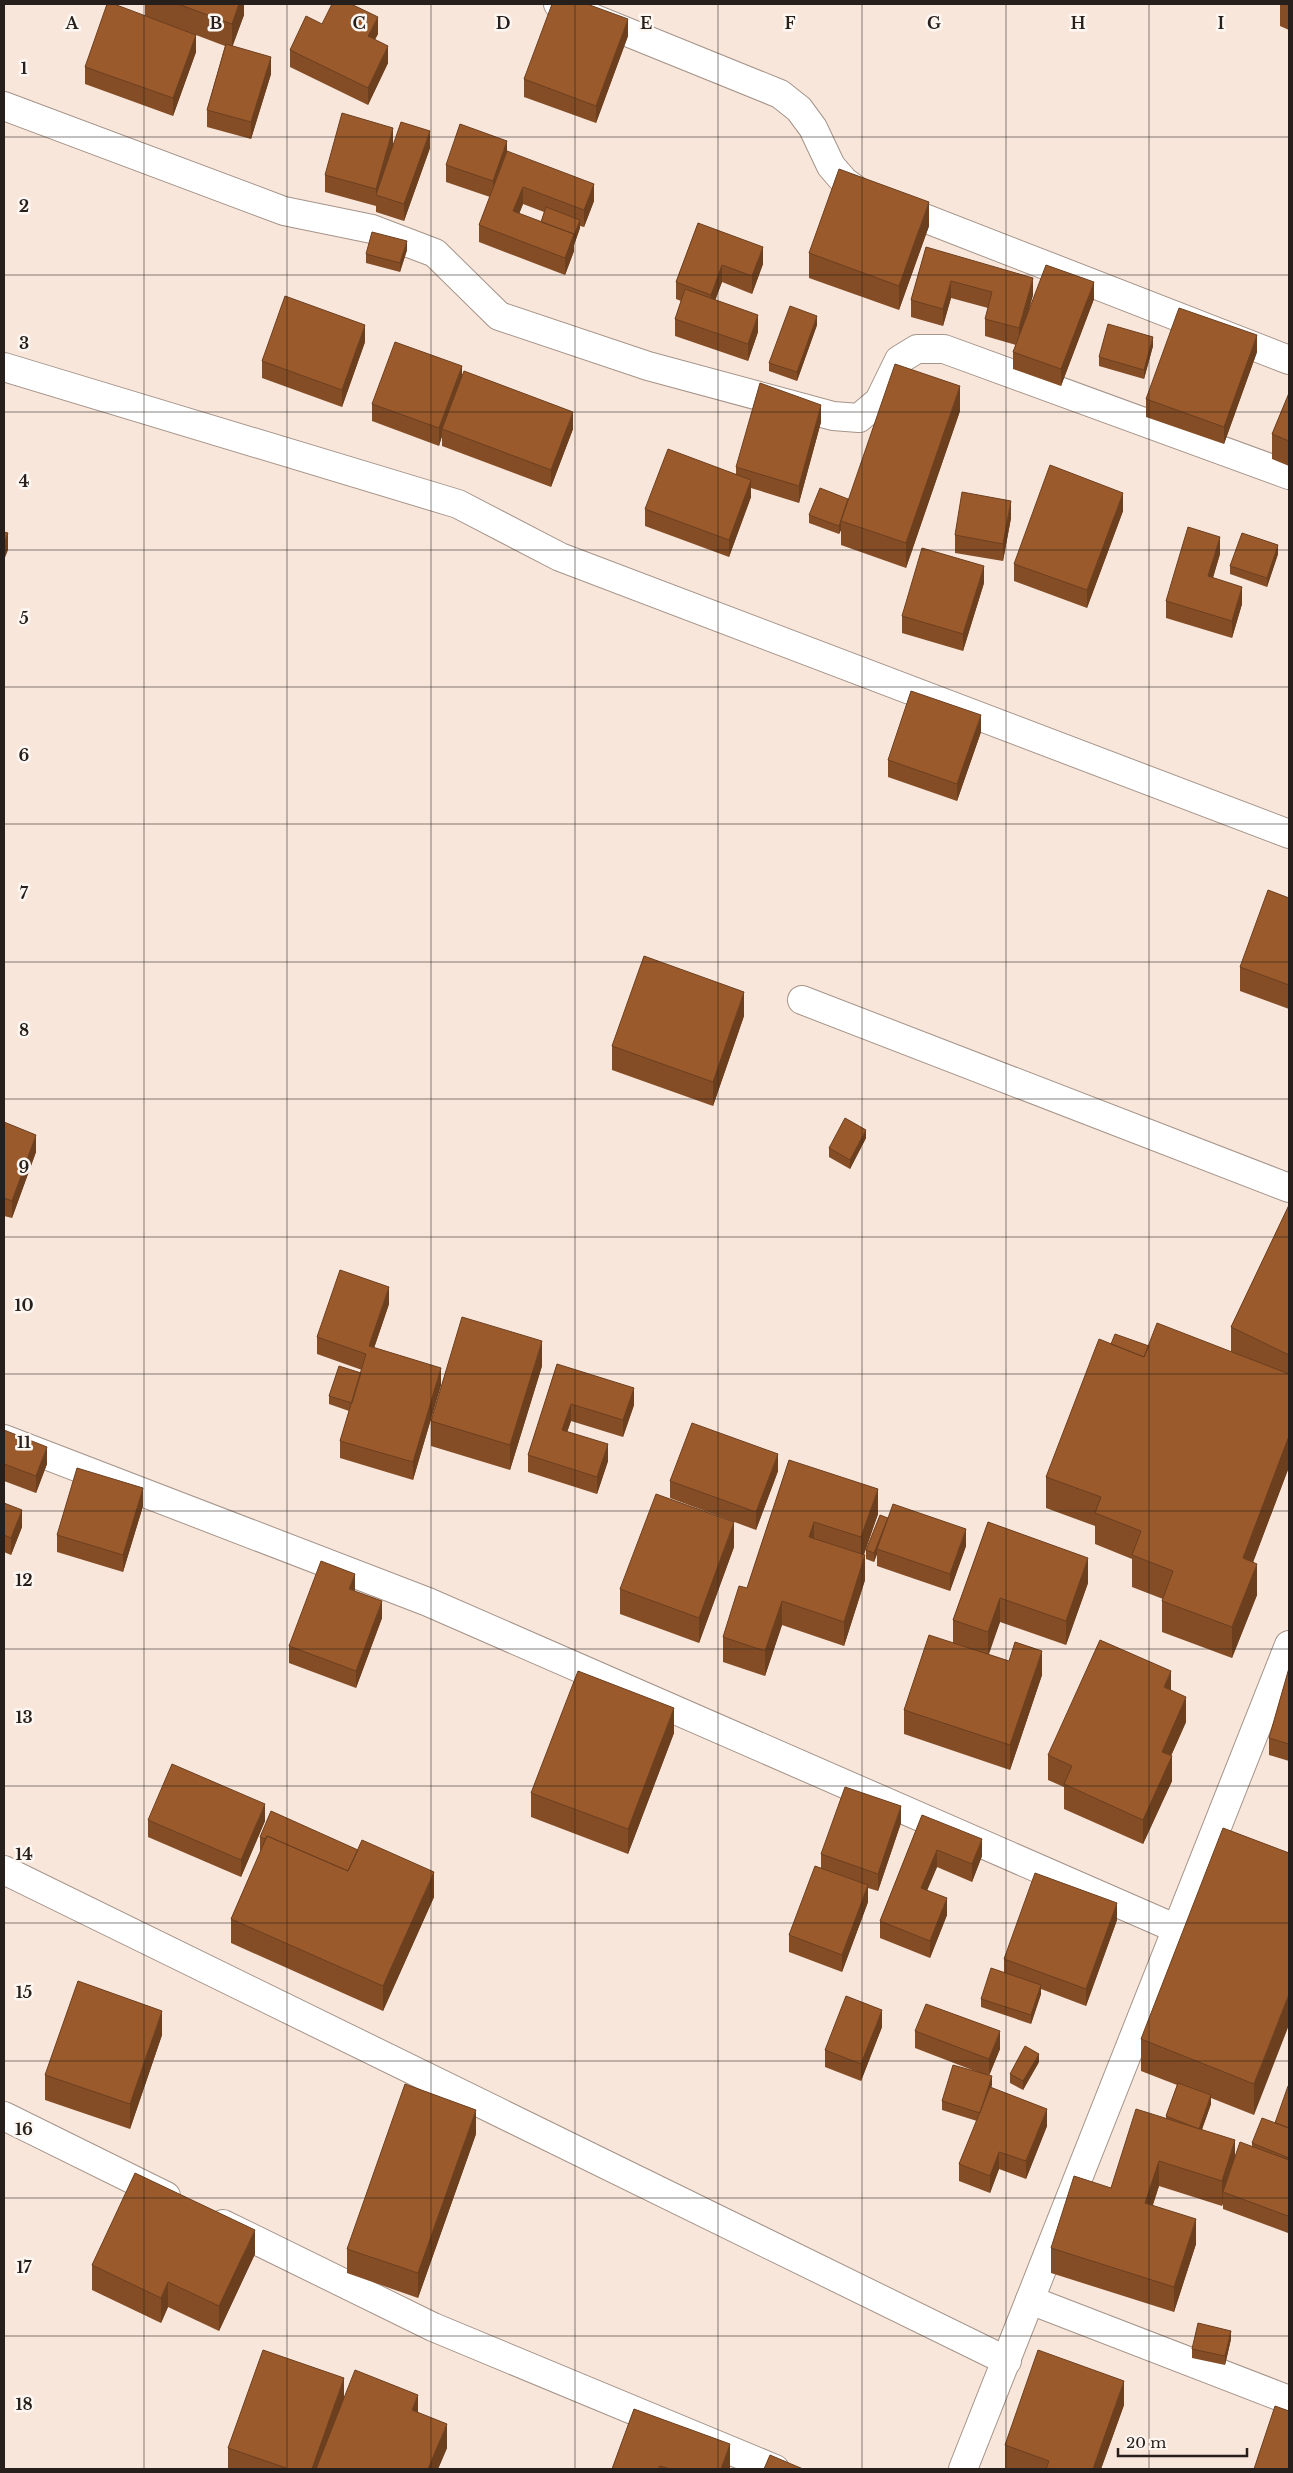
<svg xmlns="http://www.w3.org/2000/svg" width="1293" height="2473" font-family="'Libre Baskerville',serif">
  <rect width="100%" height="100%" fill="#f9e6db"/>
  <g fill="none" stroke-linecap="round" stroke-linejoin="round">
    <defs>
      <path id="street" d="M558 4 780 94 799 109 813 128 831 166 844 181 860 193 1289 360
        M4 106 284 211 372 229 435 253 499 316 648 366 833 416 859 418 879 401 899 360 917 349H944L1289 475
        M4 367 458 504 560 557 1289 834
        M802 1000 1289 1188
        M4 1439 428 1602 1177 1929
        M4 1870 1007 2361
        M4 2116 166 2196
        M223 2224 433 2327 775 2469
        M1030 2300 1289 2400"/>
      <path id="secondary" d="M963 2469 1289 1645"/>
    </defs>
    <use href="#street" stroke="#a59489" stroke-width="30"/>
    <use href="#secondary" stroke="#a59489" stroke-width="30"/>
    <use href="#street" stroke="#fff" stroke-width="28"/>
    <use href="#secondary" stroke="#fff" stroke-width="28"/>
  </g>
  <path fill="#844d26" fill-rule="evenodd" d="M145 4H244V15L232 46 271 74 251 139 207 127V110L225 46 196 35V52L173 116 85 84V67L145 16Z
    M1280 4H1289V30L1280 26Z
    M322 24 378 34 375 39 388 63 368 105 290 67V50Z
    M628 36 596 123 524 97V79Z
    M393 145 430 148 404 221 376 212V206L325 192V175Z
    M507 152 594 201 584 227 580 226V228L574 245V251L565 275 479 242V225L490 197 446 182V165ZM523 204 544 212 541 222 519 214Z
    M698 223 763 264 752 294 722 282 715 300 758 332 748 361 675 336V319L681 301 676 299V282Z
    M929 226 899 310 809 278V253Z
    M926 247 1033 295 1029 309 1094 299 1061 386 1013 369V352L1016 345 985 336V319L988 308 951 298 943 326 911 317V300Z
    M407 250 400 272 366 263V254Z
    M817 325 797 381 769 371V363Z
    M365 342 342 407 262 378V361Z
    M1153 346 1144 379 1099 366V357Z
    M1257 352 1224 444 1146 417V399Z
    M462 377 573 429 551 487 442 446V436L439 446 372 421V404Z
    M1289 393V466L1272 459V434Z
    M960 411 906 568 841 545V530L839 534 809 523V515L848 499Z
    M821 422 799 503 751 488V497L729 557 645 526V509L736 474V467Z
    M1123 511 1087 608 1014 581V564Z
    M1011 518 1003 561 955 553V535Z
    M1220 554 1213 578 1242 604 1232 638 1166 618V601Z
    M1278 554 1267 587 1230 574V566Z
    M984 583 963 651 902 633V616Z
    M981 732 957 801 888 777V760Z
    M1289 898V1009L1240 991V967Z
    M744 1016 713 1106 612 1070V1046Z
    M4 1122 36 1152 12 1218 4 1216Z
    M866 1138 850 1169 829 1157V1148Z
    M1289 1205V1467L1253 1562 1257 1595 1232 1658 1162 1632V1601L1163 1599 1132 1587V1559L1095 1544V1526L1046 1508V1477L1111 1344 1231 1352V1327Z
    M389 1304 374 1348 441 1385 413 1480 340 1458V1441L349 1411 329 1404V1396L361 1373 362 1370 317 1354V1337Z
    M557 1364 634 1405 623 1437 571 1421 567 1432 608 1461 597 1494 528 1472V1455Z
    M542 1366 510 1470 431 1446V1421Z
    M4 1430 47 1464 36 1493 4 1481Z
    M789 1460 878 1514 864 1555 865 1580 844 1646 782 1625 765 1676 723 1662V1637L747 1588Z
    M778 1471 756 1530 670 1498V1481Z
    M4 1503 22 1527 11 1555 4 1552Z
    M143 1506 123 1572 57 1552V1535Z
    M888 1518 966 1546 950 1591 877 1566V1554L874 1562 866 1559V1550Z
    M988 1522 1088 1583 1066 1645 1000 1622 988 1654 1042 1675 1010 1770 904 1734V1710L953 1643V1620Z
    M734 1547 699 1643 620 1614V1589Z
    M355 1591 382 1618 356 1688 289 1663V1646Z
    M1289 1668V1761L1269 1755V1738Z
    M1171 1690 1186 1722 1171 1756 1172 1781 1143 1844 1064 1809V1787L1048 1780V1755Z
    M674 1733 628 1854 531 1817V1793Z
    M922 1815 982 1856 972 1882 937 1867 927 1890 947 1915 930 1958 880 1938V1921Z
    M148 1820 265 1821 241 1877 148 1837Z
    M901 1823 878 1891 868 1888V1902L842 1972 789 1952V1935L821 1868V1854Z
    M260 1837 434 1897 383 2011 231 1943V1919L260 1853Z
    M1289 1853 1254 2115 1211 2098V2104L1202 2129 1235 2158 1252 2147V2143L1275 2123 1289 2087V2230L1288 2233 1223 2209V2204L1222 2206 1159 2186 1153 2205 1196 2244 1174 2312 1051 2273V2248L1111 2188 1166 2118V2116L1177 2085 1141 2071V2039Z
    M1117 1920 1086 2006 1041 1989V1994L1031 2024 981 2007V1999L1004 1973V1959Z
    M882 2027 861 2081 825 2067V2050Z
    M915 2031 1000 2049 989 2075 992 2085 991 2087 1047 2126 1026 2179 999 2169 990 2193 959 2181V2164L977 2121 942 2110V2101L980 2073 915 2048Z
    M162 2035 130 2129 45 2100V2075Z
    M1039 2062 1023 2090 1010 2083V2074Z
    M476 2134 418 2298 347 2273V2249Z
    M255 2254 219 2331 168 2307 161 2323 92 2290V2265Z
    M1231 2339 1225 2365 1192 2358V2349Z
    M344 2398 418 2413 447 2448 438 2469H228V2448Z
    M1124 2405 1101 2469H1005V2445Z
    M634 2409 730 2468V2469H612Z"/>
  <path fill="#6c3f1f" d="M239 4H244V15L232 48V24Z
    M378 17V34L368 53V36Z
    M628 19V36L596 123V106Z
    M196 35V52L173 116V98Z
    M388 46V63L368 105V88Z
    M271 57V74L251 139V122Z
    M393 128V145L376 195V189Z
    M430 131V148L404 221V204Z
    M507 141V158L493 198V181Z
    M594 184V201L584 227V210Z
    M523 187V204L513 229V211Z
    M929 202V226L899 310V286Z
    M580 220V228L574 245V251L565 275V258Z
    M407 241V250L400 272V263Z
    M763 247V264L752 294V276Z
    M722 265V282L711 312V295Z
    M1033 278V295L1019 345V328Z
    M951 281V298L943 326V309Z
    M1094 282V299L1061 386V369Z
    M758 315V332L748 361V344Z
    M817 316V325L797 381V372Z
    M365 325V342L342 407V390Z
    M1257 335V352L1224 444V427Z
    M1153 337V346L1144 379V370Z
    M462 366V383L442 429V436L439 446V428Z
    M960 386V411L906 568V543Z
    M821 405V422L799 503V486Z
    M573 412V429L551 487V470Z
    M751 480V497L729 557V540Z
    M1123 493V511L1087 608V590Z
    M1011 501V518L1003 561V544Z
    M841 521V530L839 534V526Z
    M8 533V550L4 560V543Z
    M1220 537V554L1208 593V576Z
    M1278 545V554L1267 587V578Z
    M984 566V583L963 651V634Z
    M1242 587V604L1232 638V621Z
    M981 715V732L957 801V784Z
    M744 992V1016L713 1106V1082Z
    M866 1130V1138L850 1169V1160Z
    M36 1135V1152L12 1218V1201Z
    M389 1287V1304L369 1363V1346Z
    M542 1341V1366L510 1470V1445Z
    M441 1368V1385L413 1480V1462Z
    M634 1388V1405L623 1437V1420Z
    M571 1404V1421L562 1447V1430Z
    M1289 1436V1467L1243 1589V1558Z
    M608 1444V1461L597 1494V1477Z
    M47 1447V1464L36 1493V1476Z
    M778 1454V1471L756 1530V1512Z
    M143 1488V1506L123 1572V1555Z
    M878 1489V1514L861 1562V1537Z
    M22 1510V1527L11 1555V1538Z
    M888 1518 877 1549V1554L874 1562V1553Z
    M734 1522V1547L699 1643V1618Z
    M814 1522V1547L809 1537Z
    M966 1529V1546L950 1591V1574Z
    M865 1555V1580L844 1646V1622Z
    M1088 1558V1583L1066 1645V1621Z
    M1257 1564V1595L1232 1658V1627Z
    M355 1574V1591L349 1589Z
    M1000 1598V1622L988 1657V1632Z
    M382 1601V1618L356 1688V1671Z
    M782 1601V1625L765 1676V1651Z
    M1042 1651V1675L1010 1770V1745Z
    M1171 1671V1696L1164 1687Z
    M1186 1697V1722L1162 1776V1752Z
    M674 1708V1733L628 1854V1829Z
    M1172 1756V1781L1143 1844V1820Z
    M265 1804V1821L241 1877V1860Z
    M901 1806V1823L878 1891V1874Z
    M982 1839V1856L972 1882V1864Z
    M937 1850V1867L921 1905V1888Z
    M434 1872V1897L383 2011V1986Z
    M868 1885V1902L842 1972V1955Z
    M947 1898V1915L930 1958V1941Z
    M1117 1903V1920L1086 2006V1989Z
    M1041 1985V1994L1031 2024V2015Z
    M1289 1994V2025L1254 2115V2084Z
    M882 2010V2027L861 2081V2064Z
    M162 2011V2035L130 2129V2104Z
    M1000 2031V2049L989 2076V2059Z
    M1039 2054V2062L1023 2090V2081Z
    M992 2076V2085L980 2122V2113Z
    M1211 2095V2104L1199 2138V2129Z
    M1047 2109V2126L1026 2179V2161Z
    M476 2110V2134L418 2298V2273Z
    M1235 2140V2165L1223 2192 1222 2206V2181Z
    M999 2152V2169L990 2193V2176Z
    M1159 2161V2186L1145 2227V2203Z
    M1289 2213V2230L1288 2233V2216Z
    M1196 2219V2244L1174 2312V2287Z
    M255 2230V2254L219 2331V2306Z
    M168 2282V2307L161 2323V2298Z
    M1231 2331V2339L1225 2365V2356Z
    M344 2378V2403L320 2469H312Z
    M1124 2381V2405L1101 2469H1093Z
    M418 2395V2420L412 2410Z
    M447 2424V2448L438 2469H428Z
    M730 2444V2469H721Z"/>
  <path fill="#9a5a2c" stroke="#6c3f1f" d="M107 4H114L196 35 173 98 85 67Z
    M178 4H239L232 24Z
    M332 4H351L378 17 368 36 388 46 368 88 290 50 306 16 322 24Z
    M552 4H587L628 19 596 106 524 79Z
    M226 44 271 57 251 122 207 110Z
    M342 113 393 128 376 189 325 175Z
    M401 122 430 131 404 204 376 195Z
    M460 124 507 141 493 181 446 165Z
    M507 151 594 184 584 210 523 187 513 211 574 234 565 258 479 225Z
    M839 169 929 202 899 286 809 253Z
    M546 207 580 220 574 236V234L541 222Z
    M698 223 763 247 752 276 722 265 711 295 676 282Z
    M372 232 407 241 400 263 366 254Z
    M926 247 1033 278 1019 328 985 319 992 292 951 281 943 309 911 300Z
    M1046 265 1094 282 1061 369 1013 352Z
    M685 289 758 315 748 344 675 319Z
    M285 296 365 325 342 390 262 361Z
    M790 306 817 316 797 372 769 363Z
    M1179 308 1257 335 1224 427 1146 399Z
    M1108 324 1153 337 1144 370 1099 357Z
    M395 342 462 366 439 428 372 404Z
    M895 364 960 386 906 543 841 521Z
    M464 371 573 412 551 470 442 429Z
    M760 383 821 405 799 486 736 467Z
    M1289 393V441L1272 434Z
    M668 449 751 480 729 540 645 509Z
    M1050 465 1123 493 1087 590 1014 564Z
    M820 488 848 499 839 526 809 515Z
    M962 492 1011 501 1003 544 955 535Z
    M1188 527 1220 537 1208 576 1242 587 1232 621 1166 601Z
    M4 532 8 533 4 543Z
    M1242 533 1278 545 1267 578 1230 566Z
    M922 548 984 566 963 634 902 616Z
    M911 691 981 715 957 784 888 760Z
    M1268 890 1289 898V985L1240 967Z
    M644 956 744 992 713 1082 612 1046Z
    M845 1118 866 1130 850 1160 829 1148Z
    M4 1122 36 1135 12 1201 4 1198Z
    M1289 1205V1355L1231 1327Z
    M340 1270 389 1287 369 1346 441 1368 413 1462 340 1441 366 1354 317 1337Z
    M462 1317 542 1341 510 1445 431 1421Z
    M1157 1323 1289 1374V1436L1243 1558 1257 1564 1232 1627 1162 1601 1173 1571 1132 1555 1141 1531 1095 1513 1101 1497 1046 1477 1099 1339 1144 1357Z
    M1115 1334 1149 1346 1144 1357 1111 1344Z
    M557 1364 634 1388 623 1420 571 1404 562 1430 608 1444 597 1477 528 1455Z
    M339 1366 361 1373 352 1403 329 1396Z
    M692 1423 778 1454 756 1512 670 1481Z
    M4 1430 47 1447 36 1476 4 1464Z
    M789 1460 878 1489 861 1537 814 1522 809 1537 865 1555 844 1622 782 1601 765 1651 723 1637 739 1586 747 1588Z
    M77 1468 143 1488 123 1555 57 1535Z
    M656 1494 734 1522 699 1618 620 1589Z
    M4 1503 22 1510 11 1538 4 1535Z
    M893 1504 966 1529 950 1574 877 1549Z
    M880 1515 888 1518 874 1553 866 1550Z
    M988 1522 1088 1558 1066 1621 1000 1598 988 1632 953 1620Z
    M321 1561 355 1574 349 1589 382 1601 356 1671 289 1646Z
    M929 1635 1009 1661 1015 1642 1042 1651 1010 1745 904 1710Z
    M1100 1640 1171 1671 1164 1687 1186 1697 1162 1752 1172 1756 1143 1820 1064 1784 1072 1766 1048 1755Z
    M1289 1668V1744L1269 1738Z
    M578 1671 674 1708 628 1829 531 1793Z
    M172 1764 265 1804 241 1860 148 1820Z
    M845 1787 901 1806 878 1874 821 1854Z
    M271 1811 358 1850 348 1871 267 1836 266 1839 260 1837Z
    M922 1815 982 1839 972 1864 937 1850 921 1888 947 1898 930 1941 880 1921Z
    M1223 1828 1289 1853V1994L1254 2084 1141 2039Z
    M267 1836 348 1871 362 1840 434 1872 383 1986 231 1919Z
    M815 1866 868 1885 842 1955 789 1935Z
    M1035 1873 1117 1903 1086 1989 1004 1959Z
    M991 1968 1041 1985 1031 2015 981 1999Z
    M78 1981 162 2011 130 2104 45 2075Z
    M846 1996 882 2010 861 2064 825 2050Z
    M926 2004 1000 2031 989 2059 915 2031Z
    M1025 2046 1039 2054 1023 2081 1010 2074Z
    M953 2065 992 2076 980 2113 942 2101Z
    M1178 2083 1211 2095 1199 2129 1166 2116Z
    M405 2084 476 2110 418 2273 347 2249Z
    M1288 2086 1289 2087V2128L1275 2123Z
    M990 2087 1047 2109 1026 2161 999 2152 990 2176 959 2164Z
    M1136 2109 1235 2140 1222 2181 1159 2161 1145 2203 1196 2219 1174 2287 1051 2248 1074 2176 1111 2188Z
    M1262 2118 1289 2128V2158L1252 2143Z
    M1240 2142 1289 2160V2213L1288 2216 1223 2192Z
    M135 2173 255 2230 219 2306 168 2282 161 2298 92 2265Z
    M1198 2323 1231 2331 1225 2356 1192 2349Z
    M263 2350 344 2378 312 2469H289L228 2448Z
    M1038 2350 1124 2381 1093 2469H1046L1049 2461 1005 2445Z
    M355 2370 418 2395 412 2410 447 2424 428 2469H316Z
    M1275 2406 1289 2411V2469H1254Z
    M634 2409 730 2444 721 2469H670L660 2466 658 2469H612Z
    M770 2455 803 2469H764Z"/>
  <path fill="none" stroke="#261f1b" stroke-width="1" stroke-opacity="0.55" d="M144 4V2469M287 4V2469M431 4V2469M575 4V2469M718 4V2469M862 4V2469M1006 4V2469M1149 4V2469M4 137H1289M4 275H1289M4 412H1289M4 550H1289M4 687H1289M4 824H1289M4 962H1289M4 1099H1289M4 1237H1289M4 1374H1289M4 1511H1289M4 1649H1289M4 1786H1289M4 1923H1289M4 2061H1289M4 2198H1289M4 2336H1289"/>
  <g font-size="16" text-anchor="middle" font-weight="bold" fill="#261f1b" stroke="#fdf6f1" stroke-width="5" stroke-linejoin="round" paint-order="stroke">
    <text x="72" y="29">A</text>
    <text x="216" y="29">B</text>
    <text x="359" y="29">C</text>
    <text x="503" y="29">D</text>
    <text x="646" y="29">E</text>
    <text x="790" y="29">F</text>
    <text x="934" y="29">G</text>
    <text x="1078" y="29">H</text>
    <text x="1221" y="29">I</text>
    <text x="24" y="74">1</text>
    <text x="24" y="212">2</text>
    <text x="24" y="349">3</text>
    <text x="24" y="487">4</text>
    <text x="24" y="624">5</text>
    <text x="24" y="761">6</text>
    <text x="24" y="899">7</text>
    <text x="24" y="1036">8</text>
    <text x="24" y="1173">9</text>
    <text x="24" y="1311">10</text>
    <text x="24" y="1448">11</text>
    <text x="24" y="1586">12</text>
    <text x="24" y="1723">13</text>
    <text x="24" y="1860">14</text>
    <text x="24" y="1998">15</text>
    <text x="24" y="2135">16</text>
    <text x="24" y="2273">17</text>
    <text x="24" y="2410">18</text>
  </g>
  <rect width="1293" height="2473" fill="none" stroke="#261f1b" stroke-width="10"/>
  <path d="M1118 2448v8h129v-8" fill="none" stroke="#261f1b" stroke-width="2.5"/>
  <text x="1126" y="2448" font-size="15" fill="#261f1b" stroke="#fdf6f1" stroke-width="4" paint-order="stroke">20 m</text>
</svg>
